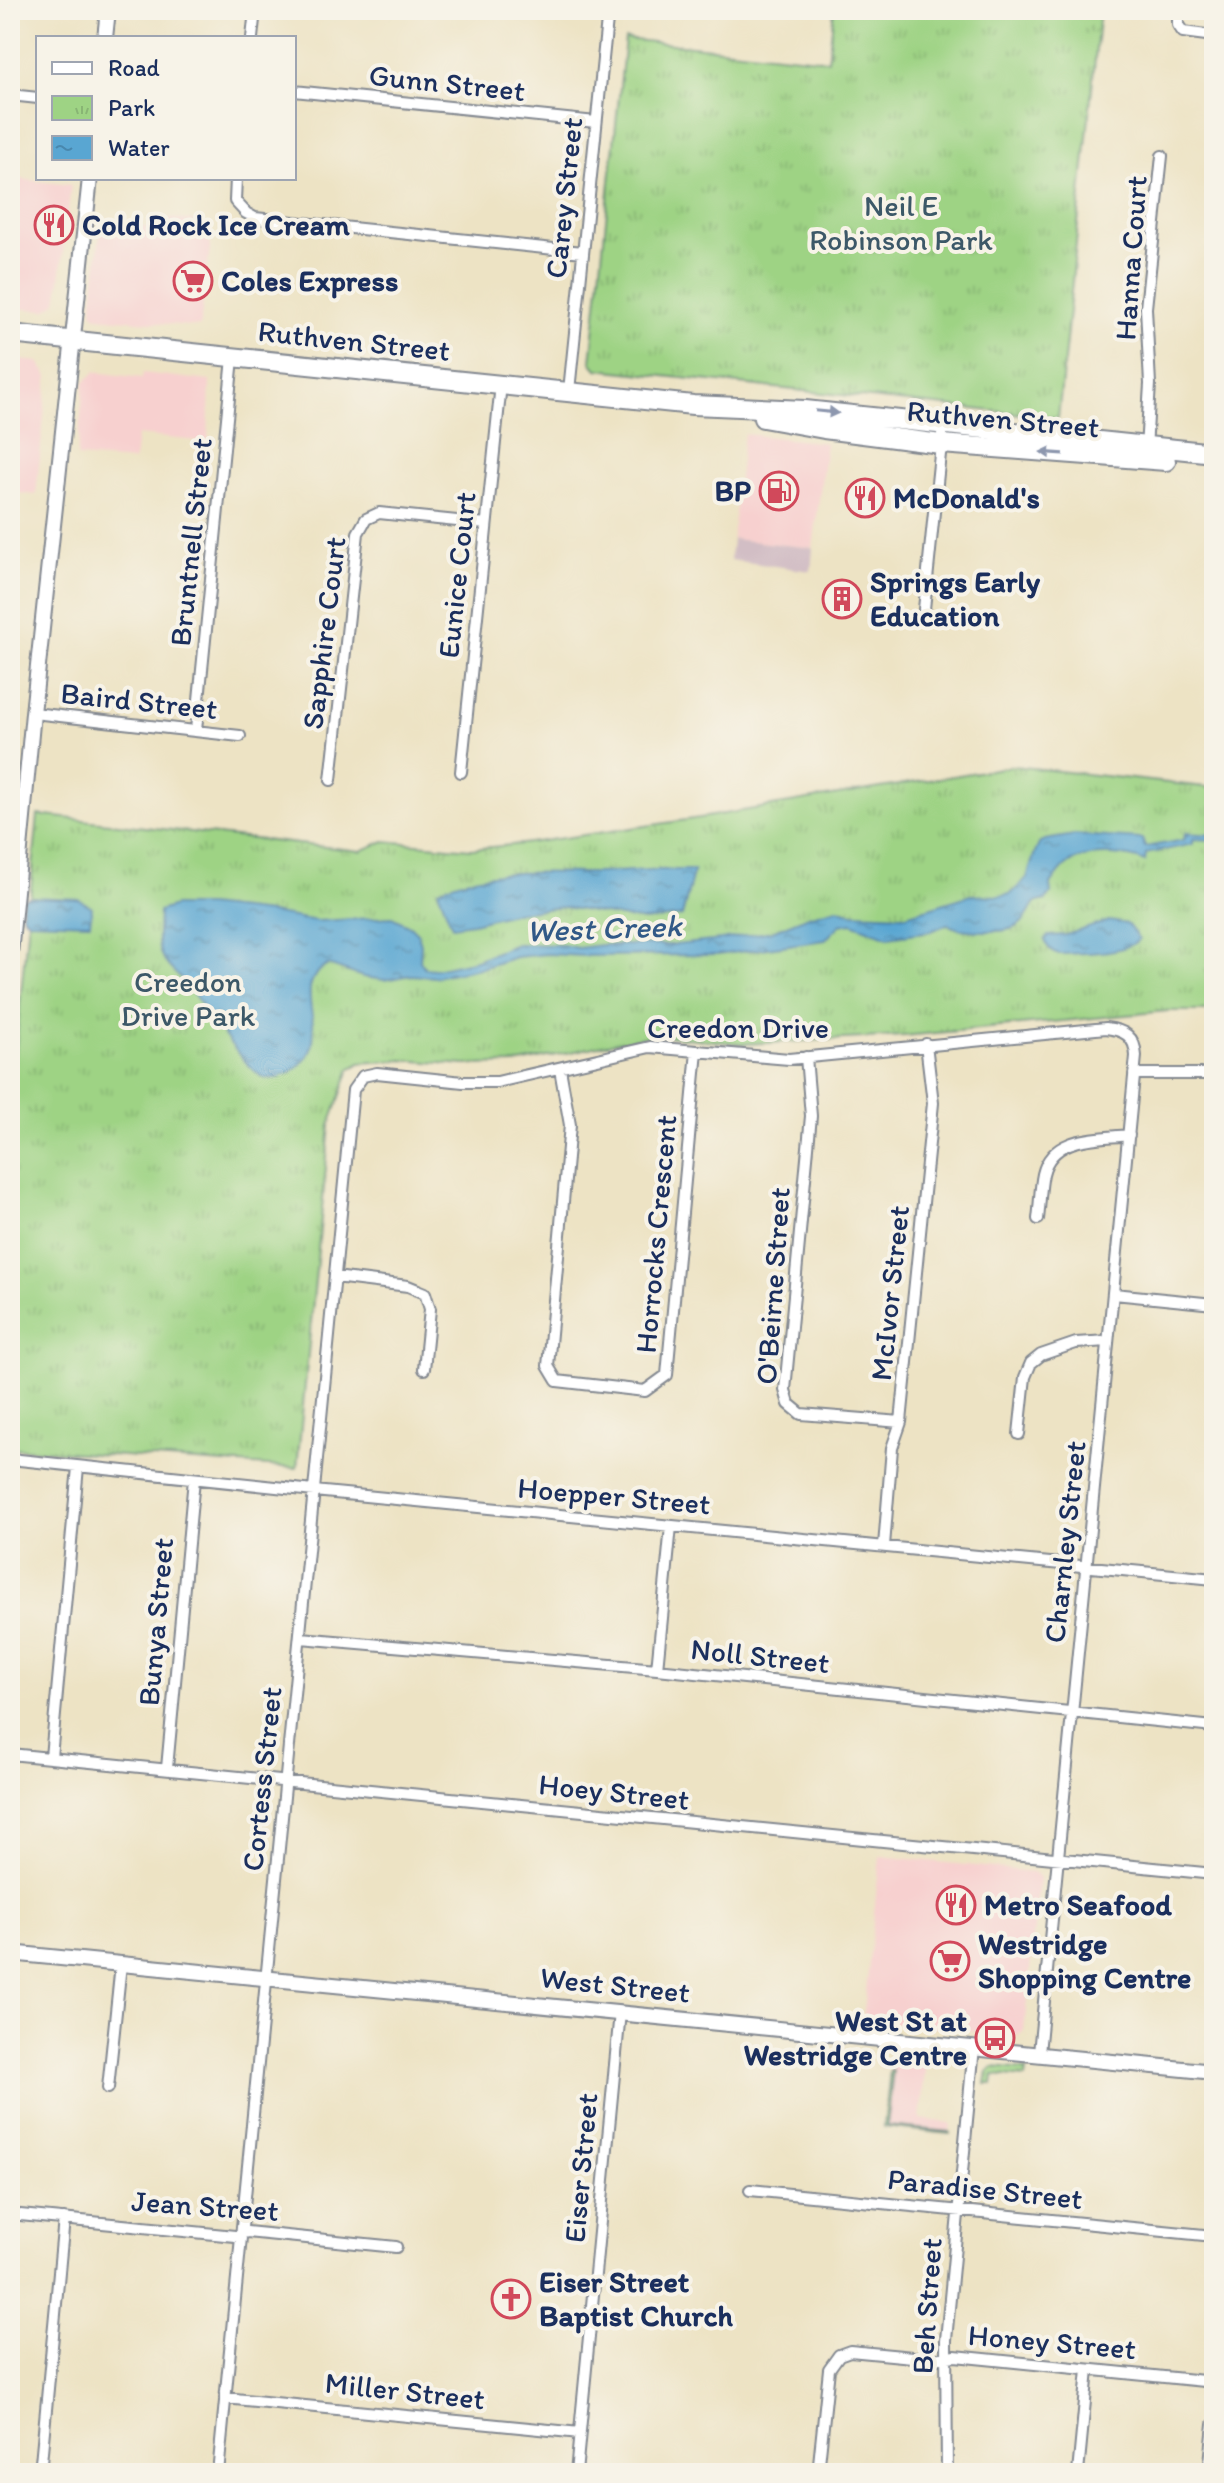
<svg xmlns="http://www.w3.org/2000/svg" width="1224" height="2483" font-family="Itim,sans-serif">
  <defs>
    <pattern id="forest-firs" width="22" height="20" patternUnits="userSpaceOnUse" patternTransform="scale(2)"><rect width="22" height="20" fill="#7eb572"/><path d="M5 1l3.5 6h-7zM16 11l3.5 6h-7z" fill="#669461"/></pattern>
    <pattern id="park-tufts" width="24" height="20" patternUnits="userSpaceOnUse" patternTransform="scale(2)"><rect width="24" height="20" fill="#9ed384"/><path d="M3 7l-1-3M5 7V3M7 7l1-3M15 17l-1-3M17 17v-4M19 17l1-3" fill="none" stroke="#88b574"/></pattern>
    <pattern id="garden-dots" width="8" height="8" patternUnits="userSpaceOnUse" patternTransform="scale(2)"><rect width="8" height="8" fill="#9ed384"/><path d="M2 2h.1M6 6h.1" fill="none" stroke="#88b574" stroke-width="1.8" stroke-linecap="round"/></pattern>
    <pattern id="water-ripples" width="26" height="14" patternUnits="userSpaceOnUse" patternTransform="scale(2)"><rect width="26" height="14" fill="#59a6d2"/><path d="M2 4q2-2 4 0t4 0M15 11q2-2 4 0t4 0" fill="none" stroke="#4988ae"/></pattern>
  </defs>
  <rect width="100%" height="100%" fill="#f7f3e8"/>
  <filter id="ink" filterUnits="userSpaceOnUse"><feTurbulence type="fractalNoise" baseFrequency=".0125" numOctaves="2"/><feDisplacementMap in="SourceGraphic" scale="16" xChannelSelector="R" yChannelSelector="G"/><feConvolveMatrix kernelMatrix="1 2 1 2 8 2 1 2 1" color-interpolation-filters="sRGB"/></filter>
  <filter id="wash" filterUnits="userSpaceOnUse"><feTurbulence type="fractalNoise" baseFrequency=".006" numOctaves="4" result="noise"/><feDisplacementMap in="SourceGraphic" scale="32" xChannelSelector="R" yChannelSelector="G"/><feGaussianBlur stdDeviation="1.8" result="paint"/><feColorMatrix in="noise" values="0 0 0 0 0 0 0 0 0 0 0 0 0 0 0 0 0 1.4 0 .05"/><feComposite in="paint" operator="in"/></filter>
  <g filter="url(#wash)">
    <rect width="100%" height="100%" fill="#ede3c4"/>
    <path fill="#f7d0cf" d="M10 178 71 185 58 297 56 303 46 310 10 308Z
      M168 218 193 221 211 240 200 327 98 317 92 312 101 223 166 230Z
      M10 359 39 362 48 376 36 495 10 492Z
      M95 372 142 378 143 373 210 381 208 442 137 435 134 461 77 457 84 382Z
      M744 434 826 443 813 548 732 539Z
      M880 1856 1033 1872 1039 1879 1024 2031 1018 2036 863 2020Z
      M891 2057 926 2060 920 2119 951 2123 950 2134 884 2127Z"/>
    <path fill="#d2bec5" d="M732 539 813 548 811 571 730 560Z"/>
    <path fill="url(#forest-firs)" stroke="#4c7268" stroke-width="2" d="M890 2071H893L887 2126 950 2132V2134L884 2127Z"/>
    <path fill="url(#park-tufts)" stroke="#5c8171" stroke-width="2" d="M834 10H1100L1058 418 597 369 591 362 625 39 828 60Z
      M1013 766 1214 788V1011H1168L904 1036 743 1044 657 1035 612 1043 516 1064 465 1065 403 1060 360 1063 350 1069 330 1125 297 1468 10 1448V1109L38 815 361 851 384 841 471 849 522 844 700 818Z"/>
    <path fill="url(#garden-dots)" stroke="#5c8171" stroke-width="2" d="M993 2067 1026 2070 1025 2078 994 2075 993 2084H986L988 2072Z"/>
    <path fill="url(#water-ripples)" stroke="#3a6a98" stroke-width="2" d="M1185 833 1214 835V840L1193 839V844L1146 854 1145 862C1126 853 1082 851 1066 866 1059 872 1054 880 1050 886L1051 894 1046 900 1034 903C1030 912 1023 925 1013 928 1001 933 957 932 948 924L931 931 888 937 852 923 840 925 825 940 717 955 583 956 547 954 516 957 484 967 435 977 412 975 384 980 363 977 328 965C280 989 349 1045 283 1076 279 1077 270 1079 265 1078 245 1070 199 1000 183 980 152 955 158 945 159 911L174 906H207L270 913 317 921 392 917 410 926 418 934 421 944 420 961 425 968 435 969 476 960 516 944 563 945 578 948 601 945H675L721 940 772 931 811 915 837 908 853 913 906 915 971 895 999 896 1011 894 1027 878 1034 855 1040 842 1045 840 1074 835 1142 839 1145 847 1184 840Z
      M649 870H694L682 916 644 921 564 907 516 912 473 923 452 926 438 890C485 867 548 873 599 873 616 872 632 871 649 870Z
      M28 897 78 899 92 907 90 923 29 921 22 915 23 899Z
      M1109 921 1127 924 1139 939C1127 954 1079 953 1059 954 1051 952 1047 948 1045 940L1048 936 1066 935Z"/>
  </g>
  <g filter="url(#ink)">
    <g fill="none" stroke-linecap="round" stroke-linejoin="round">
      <defs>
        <path id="street" d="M1178 10V25L1183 32 1214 36
          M252 38 255 10
          M294 91 596 122
          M10 95 38 98
          M236 178 235 201 246 213 255 218 583 252
          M569 391 608 10
          M1146 449 1150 384 1146 308 1162 156
          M924 609 943 425
          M33 713 240 736
          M196 730 233 358
          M461 772 501 384
          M331 780 358 533 366 519 379 513 486 524
          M806 1057 811 1116 785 1390 789 1404 801 1414 901 1422
          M560 1069 570 1125 548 1366 557 1381 645 1391 667 1375 697 1051
          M1134 1074H1214
          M1038 1219C1040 1204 1040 1188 1043 1174 1052 1135 1097 1139 1129 1135
          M335 1277 408 1286 425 1293 430 1309 424 1369
          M1114 1294 1214 1304
          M1019 1434 1025 1377 1031 1363 1041 1355 1076 1343 1108 1341
          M10 1459 314 1491 1214 1579
          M884 1546 892 1448 901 1422 933 1103 926 1044
          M301 1638 657 1669 1214 1727
          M657 1669 671 1526
          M10 1754 1214 1874
          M51 1757 78 1467
          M167 1768 194 1479
          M108 2088 121 1964
          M750 2190 1214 2236
          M10 2214 235 2236 247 2232 396 2247
          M225 2398 580 2433
          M40 2473 64 2219
          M218 2473 353 1090 363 1076 377 1073 463 1082H497L650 1047 789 1059 1106 1028C1124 1030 1135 1036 1136 1056L1039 2053
          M576 2473 620 2012
          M818 2473 829 2369 839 2355 850 2351 933 2359 955 2356 1214 2382
          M947 2473 946 2340 974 2047
          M1078 2473 1088 2370
          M1209 2473 1214 2424"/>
        <path id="secondary" d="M105 38 108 10
          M10 954 33 713 90 178
          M10 1953 1214 2072"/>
        <path id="highway" d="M10 334 693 405 805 410 1214 453
          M763 418 824 429 941 444 1166 461"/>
      </defs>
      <use href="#street" stroke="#848991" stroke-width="14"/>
      <use href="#secondary" stroke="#848991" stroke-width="18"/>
      <use href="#highway" stroke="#848991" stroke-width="22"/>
      <use href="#street" stroke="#fff" stroke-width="10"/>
      <use href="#secondary" stroke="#fff" stroke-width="14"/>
      <use href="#highway" stroke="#fff" stroke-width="18"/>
    </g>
    <defs><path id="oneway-solid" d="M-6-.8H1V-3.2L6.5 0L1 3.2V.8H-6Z" transform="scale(2)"/></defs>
    <g fill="#8d97ae">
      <use href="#oneway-solid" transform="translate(827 412) rotate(6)"/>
      <use href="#oneway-solid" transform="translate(1052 453) rotate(-176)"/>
    </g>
  </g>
  <defs>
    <symbol id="restaurant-ring" viewBox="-11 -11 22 22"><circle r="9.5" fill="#f7f3e8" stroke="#d1495b" stroke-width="1.5"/><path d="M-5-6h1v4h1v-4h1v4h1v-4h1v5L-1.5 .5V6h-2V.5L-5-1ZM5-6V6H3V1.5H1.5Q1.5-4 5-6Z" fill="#d1495b"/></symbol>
    <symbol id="supermarket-ring" viewBox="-11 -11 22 22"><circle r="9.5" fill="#f7f3e8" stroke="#d1495b" stroke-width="1.5"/><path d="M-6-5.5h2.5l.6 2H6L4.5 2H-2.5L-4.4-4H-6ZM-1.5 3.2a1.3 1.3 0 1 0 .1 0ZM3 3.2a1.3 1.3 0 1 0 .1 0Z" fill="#d1495b"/></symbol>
    <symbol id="fuel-ring" viewBox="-11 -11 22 22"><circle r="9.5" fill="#f7f3e8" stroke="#d1495b" stroke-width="1.5"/><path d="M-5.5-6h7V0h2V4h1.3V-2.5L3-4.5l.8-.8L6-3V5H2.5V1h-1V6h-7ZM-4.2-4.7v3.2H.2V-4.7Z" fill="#d1495b"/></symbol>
    <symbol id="building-ring" viewBox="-11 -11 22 22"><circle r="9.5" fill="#f7f3e8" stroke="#d1495b" stroke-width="1.5"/><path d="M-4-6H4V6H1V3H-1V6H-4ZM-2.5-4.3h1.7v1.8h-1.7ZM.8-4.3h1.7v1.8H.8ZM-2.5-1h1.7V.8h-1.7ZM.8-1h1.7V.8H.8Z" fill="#d1495b"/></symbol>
    <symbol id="bus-ring" viewBox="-11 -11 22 22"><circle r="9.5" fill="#f7f3e8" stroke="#d1495b" stroke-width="1.5"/><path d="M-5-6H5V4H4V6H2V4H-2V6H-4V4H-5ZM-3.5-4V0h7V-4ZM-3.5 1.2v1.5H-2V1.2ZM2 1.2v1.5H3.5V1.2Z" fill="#d1495b"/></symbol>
    <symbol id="church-ring" viewBox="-11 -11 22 22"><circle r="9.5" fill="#f7f3e8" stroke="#d1495b" stroke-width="1.5"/><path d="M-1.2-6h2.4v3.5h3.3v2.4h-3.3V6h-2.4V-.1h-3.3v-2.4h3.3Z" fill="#d1495b"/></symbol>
  </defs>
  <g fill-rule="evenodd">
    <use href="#restaurant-ring" x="32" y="203" width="44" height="44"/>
    <use href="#supermarket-ring" x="171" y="259" width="44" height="44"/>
    <use href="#fuel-ring" x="757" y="469" width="44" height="44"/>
    <use href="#restaurant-ring" x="843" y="476" width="44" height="44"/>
    <use href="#building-ring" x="820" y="577" width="44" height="44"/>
    <use href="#restaurant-ring" x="934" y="1883" width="44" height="44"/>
    <use href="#supermarket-ring" x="928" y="1939" width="44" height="44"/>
    <use href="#bus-ring" x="973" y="2016" width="44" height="44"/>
    <use href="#church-ring" x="489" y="2277" width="44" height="44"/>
  </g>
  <g text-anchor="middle" stroke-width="8" stroke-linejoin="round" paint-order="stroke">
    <g font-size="30" fill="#1b2f5e" stroke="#f7f3e8">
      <text transform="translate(447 83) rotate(6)" y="10">Gunn Street</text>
      <text transform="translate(564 198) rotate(-84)" y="10">Carey Street</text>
      <text transform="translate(1131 258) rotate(-86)" y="10">Hanna Court</text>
      <text transform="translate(354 341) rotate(6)" y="10">Ruthven Street</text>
      <text transform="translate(1003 419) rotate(5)" y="10">Ruthven Street</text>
      <text transform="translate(191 542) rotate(-84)" y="10">Bruntnell Street</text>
      <text transform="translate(457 575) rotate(-84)" y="10">Eunice Court</text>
      <text transform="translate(324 633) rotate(-83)" y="10">Sapphire Court</text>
      <text transform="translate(139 701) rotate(6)" y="10">Baird Street</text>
      <text x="738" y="1038">Creedon Drive</text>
      <text transform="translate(656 1234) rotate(-85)" y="10">Horrocks Crescent</text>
      <text transform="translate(773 1286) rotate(-86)" y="10">O'Beirne Street</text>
      <text transform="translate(890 1293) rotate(-84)" y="10">McIvor Street</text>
      <text transform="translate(614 1496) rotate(5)" y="10">Hoepper Street</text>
      <text transform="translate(1065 1542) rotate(-84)" y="10">Charnley Street</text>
      <text transform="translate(156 1622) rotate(-85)" y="10">Bunya Street</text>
      <text transform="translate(760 1656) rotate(6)" y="10">Noll Street</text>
      <text transform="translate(262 1779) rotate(-84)" y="10">Cortess Street</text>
      <text transform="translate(614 1792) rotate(6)" y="10">Hoey Street</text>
      <text transform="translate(615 1985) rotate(6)" y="10">West Street</text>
      <text transform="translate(581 2168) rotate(-85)" y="10">Eiser Street</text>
      <text transform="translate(985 2189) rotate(6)" y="10">Paradise Street</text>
      <text transform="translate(205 2206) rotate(4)" y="10">Jean Street</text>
      <text transform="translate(927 2306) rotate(-86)" y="10">Beh Street</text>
      <text transform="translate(1052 2342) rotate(5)" y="10">Honey Street</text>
      <text transform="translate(405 2391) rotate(6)" y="10">Miller Street</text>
    </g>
    <g font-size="30" fill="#3c5868" stroke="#f7f3e8">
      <text x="901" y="216">Neil E<tspan x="901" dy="34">Robinson Park</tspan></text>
      <text x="188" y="992">Creedon<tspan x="188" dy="34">Drive Park</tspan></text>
    </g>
    <g font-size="30" font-weight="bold" fill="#1b2f5e" stroke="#f7f3e8" text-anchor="start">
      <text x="82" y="235">Cold Rock Ice Cream</text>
      <text x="221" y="291">Coles Express</text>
      <text x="751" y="501" text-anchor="end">BP</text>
      <text x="893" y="508">McDonald's</text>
      <text x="870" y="592">Springs Early<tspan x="870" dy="34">Education</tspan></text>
      <text x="984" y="1915">Metro Seafood</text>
      <text x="978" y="1954">Westridge<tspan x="978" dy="34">Shopping Centre</tspan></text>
      <text x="967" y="2031" text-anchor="end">West St at<tspan x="967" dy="34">Westridge Centre</tspan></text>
      <text x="539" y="2292">Eiser Street<tspan x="539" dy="34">Baptist Church</tspan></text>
    </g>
    <g font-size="32" font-style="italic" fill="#315987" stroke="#f7f3e8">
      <text transform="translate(604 928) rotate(-2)" y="11">West Creek</text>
    </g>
  </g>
  <rect width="1224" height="2483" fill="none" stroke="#f7f3e8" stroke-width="40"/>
  <rect x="36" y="36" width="260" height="144" fill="#f7f3e8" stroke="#9fa5b1" stroke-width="2"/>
  <rect x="52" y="62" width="40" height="12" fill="#ffffff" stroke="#9fa5b1" stroke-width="2"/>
  <text x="108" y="76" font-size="24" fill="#1b2f5e">Road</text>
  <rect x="52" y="96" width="40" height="24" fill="url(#park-tufts)" stroke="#9fa5b1" stroke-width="2"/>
  <text x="108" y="116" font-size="24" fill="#1b2f5e">Park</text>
  <rect x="52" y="136" width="40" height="24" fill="url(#water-ripples)" stroke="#9fa5b1" stroke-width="2"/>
  <text x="108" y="156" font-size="24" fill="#1b2f5e">Water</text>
</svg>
